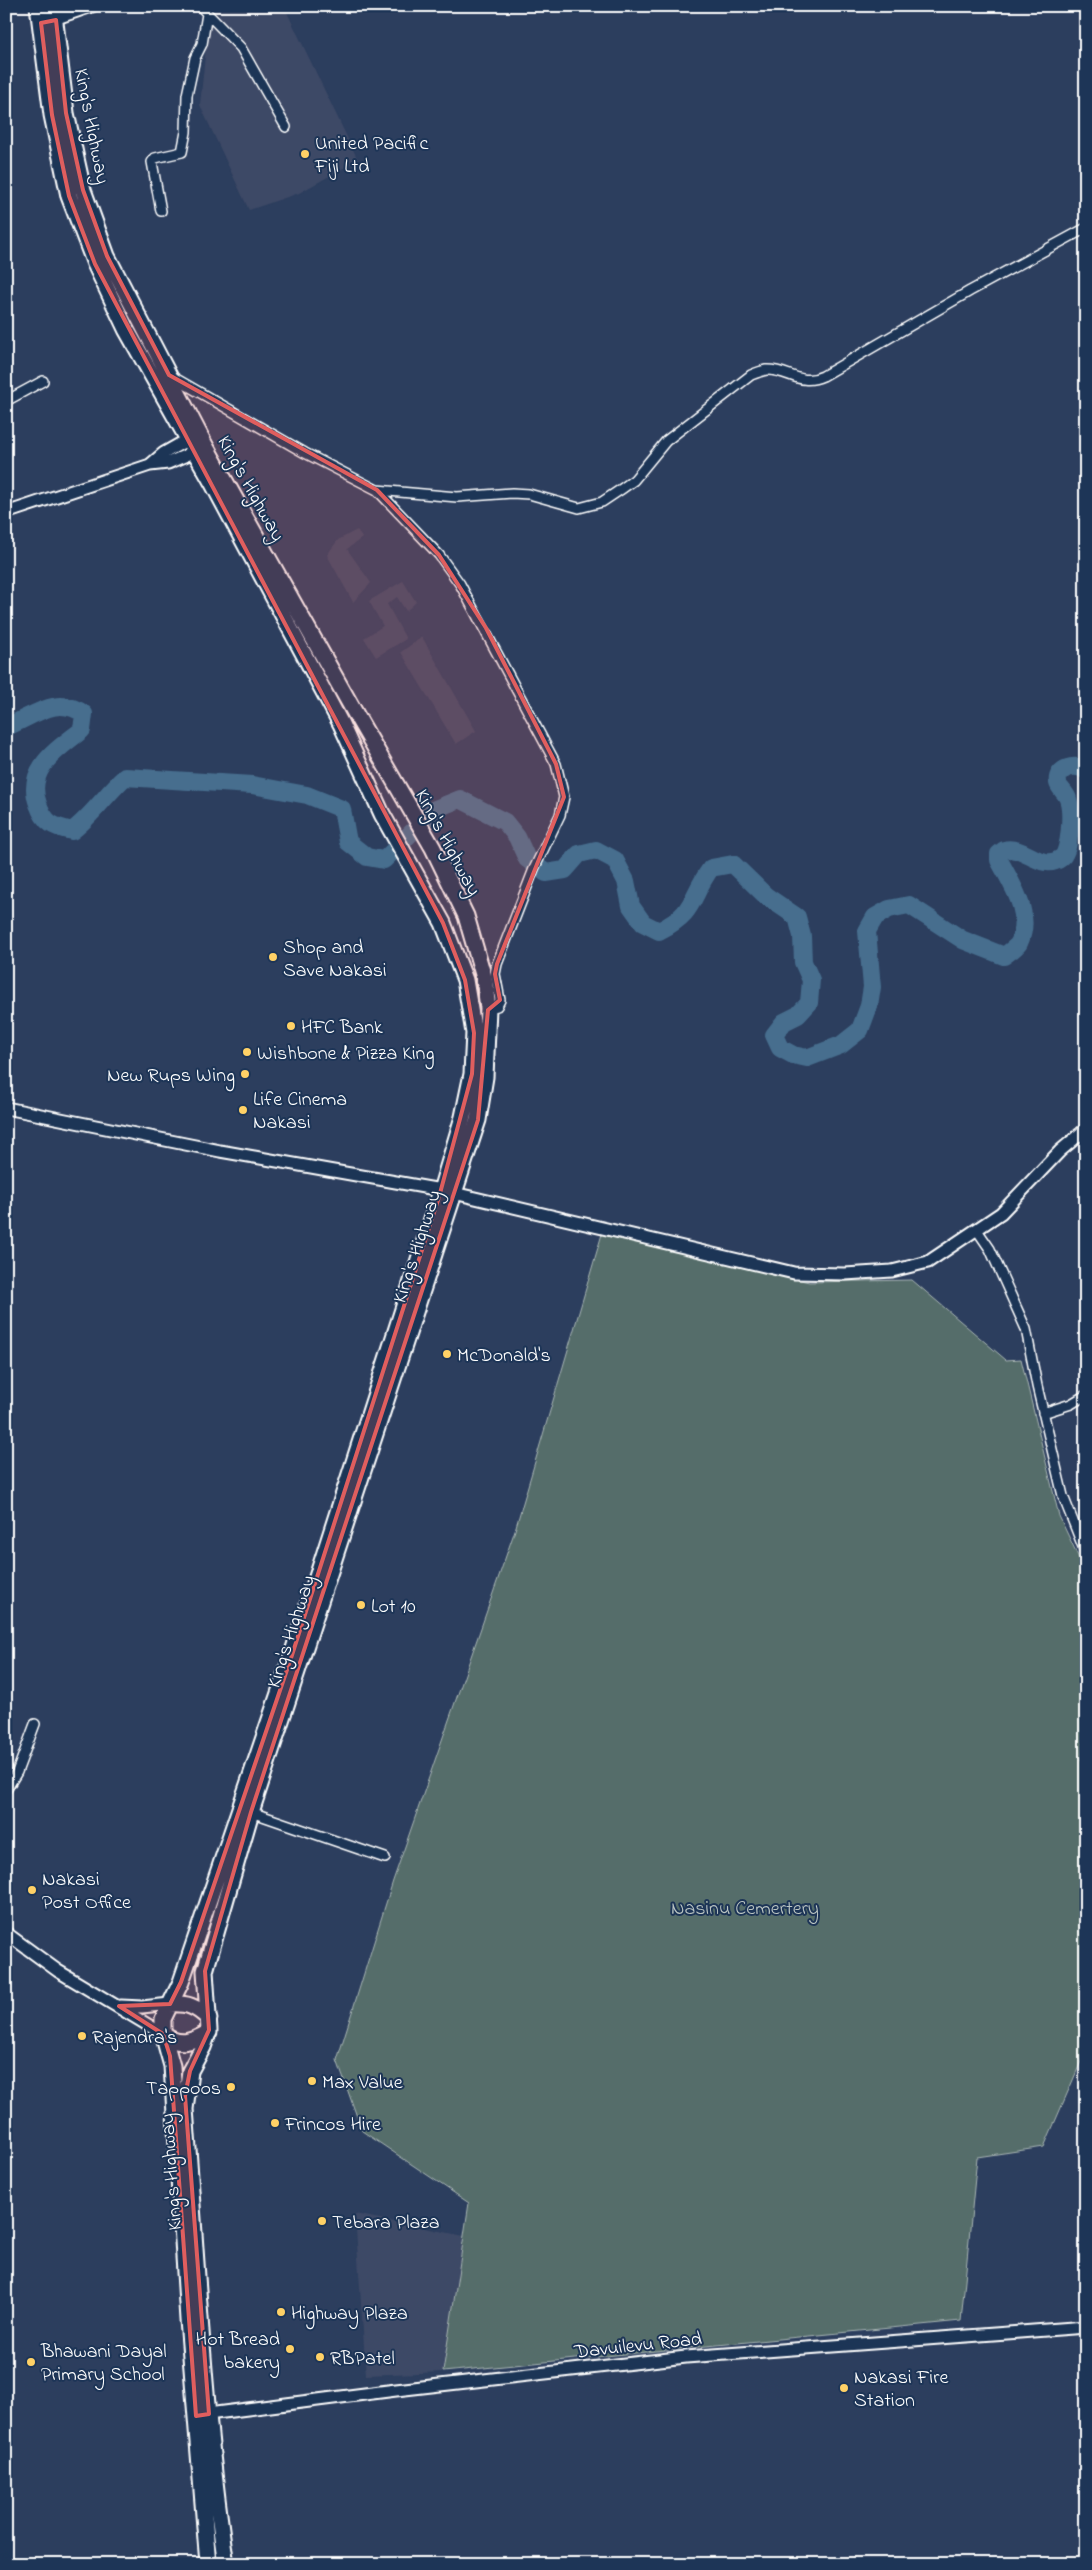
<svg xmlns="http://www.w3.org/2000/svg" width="1092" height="2570" font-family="'Indie Flower',sans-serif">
  <rect width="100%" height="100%" fill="#2c3e5e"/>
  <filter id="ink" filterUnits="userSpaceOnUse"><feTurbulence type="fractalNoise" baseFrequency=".02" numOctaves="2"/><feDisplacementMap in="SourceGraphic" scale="10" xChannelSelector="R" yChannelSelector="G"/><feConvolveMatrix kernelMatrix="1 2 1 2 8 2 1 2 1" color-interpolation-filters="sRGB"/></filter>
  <g filter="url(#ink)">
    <path fill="#3e4966" d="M206 6H284L358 160 299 193 249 210 200 105 206 46Z
      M357 530 362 538 347 549 371 583 353 602 327 555 338 540Z
      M403 581 416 602 406 611 397 597 387 604 406 639 376 657 364 638 383 626 369 601Z
      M422 637 476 731 456 744 401 652Z
      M355 2214 464 2236 443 2372 366 2375Z"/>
    <path fill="#546d6a" stroke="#aab6b4" d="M602 1234 809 1282 912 1280 1006 1360 1021 1359 1059 1516 1086 1573V1720L1081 1760 1086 1765V2050L1044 2147 977 2157 961 2321 443 2372 469 2203 362 2131 337 2060 393 1881 515 1530Z"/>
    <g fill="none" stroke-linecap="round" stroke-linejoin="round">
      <path stroke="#466e8e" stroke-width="18" d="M6 727C34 716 57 694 84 714L82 730C57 750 25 769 38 804 45 824 54 827 72 831 92 816 106 794 125 777L252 785 307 795 342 809 348 842 367 857 384 860 435 809 460 799 505 822 517 837 527 859 546 873 565 870 579 854 596 850 615 860 626 881 631 906 643 923 659 931C697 912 689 898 711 868L733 864 766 896 797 917 802 936 803 962 811 980 809 1003 798 1015 784 1022 774 1035 780 1048 793 1055 807 1058 841 1045 860 1030 869 1006 872 987 867 931 875 917 889 909 909 905 963 940 1004 956C1009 952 1016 948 1019 943 1033 914 1012 885 999 860V854L1004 850C1024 844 1041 873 1061 858 1071 851 1072 810 1068 799 1066 793 1059 788 1058 783 1055 768 1077 762 1086 771"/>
      <defs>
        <path id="minor" d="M200 6 241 48 286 127
          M161 211 152 162 155 158 182 152 186 132 187 95 195 58 202 44 207 14
          M171 376 305 453 377 490 457 497 512 493 529 494 579 508 602 502 620 490 634 480 666 441 751 375C756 373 761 371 766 370 789 369 799 387 823 376L970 291 1086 228
          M6 401 43 381
          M377 490 439 555 460 584 556 764 564 797 560 815 534 869 497 964 495 974 500 1000 497 1006 488 1008
          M977 1230 990 1249 1026 1329 1037 1386 1063 1496 1086 1554
          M1043 1413 1071 1404 1086 1395
          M6 1790 17 1772 35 1724
          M251 1812 385 1858"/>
        <path id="tertiary" d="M48 21 92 6
          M150 465 164 453 194 436
          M6 513 150 465 168 463 201 449
          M6 1108 220 1151 441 1190 794 1273 845 1274 892 1271 928 1262 1001 1213 1060 1151 1086 1129
          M6 1933 58 1971 163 2034
          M121 2006 142 2007 170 2004
          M200 2415 396 2390 686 2357 1086 2327"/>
        <path id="trunk" d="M38 6 52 115 69 196 95 264 126 329 212 482 341 724 382 814 443 923 465 980 474 1033 472 1074 463 1117 439 1197 292 1655 181 1982 163 2019V2034L172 2066 188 2320 208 2564
          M53 6 66 113 83 190 107 256 206 447 359 720 433 848 466 916 484 978 488 1008 485 1077 478 1120 251 1812 205 1971 209 2030 203 2047 190 2071 185 2109C197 2260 203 2414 226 2564
          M170 2004C187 2003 196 2006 209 2019
          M163 2034C179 2047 192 2042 209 2032"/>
      </defs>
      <use href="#minor" stroke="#fff" stroke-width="12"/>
      <use href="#tertiary" stroke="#fff" stroke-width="15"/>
      <use href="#trunk" stroke="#fff" stroke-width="19"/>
      <use href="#minor" stroke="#1d3557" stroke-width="9"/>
      <use href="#tertiary" stroke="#1d3557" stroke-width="11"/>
      <use href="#trunk" stroke="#1d3557" stroke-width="15"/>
    </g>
  </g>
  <path fill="#e05e5e" fill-opacity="0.2" stroke="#e05e5e" stroke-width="4" stroke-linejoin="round" d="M56 20 66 113 83 190 107 256 169 375 377 490 439 555 486 628 556 764 564 797 497 964 495 974 500 1000 488 1010 478 1120 251 1812 205 1971 209 2030 190 2071 185 2096 209 2414 196 2416 170 2056 163 2034 119 2006 170 2004 181 1982 292 1655 439 1197 472 1074 474 1033 465 980 443 923 95 264 69 196 52 115 41 23Z"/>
  <g fill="#ffd166" stroke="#1d3557" stroke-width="2">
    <circle cx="305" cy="154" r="5"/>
    <circle cx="273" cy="957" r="5"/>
    <circle cx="291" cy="1026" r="5"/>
    <circle cx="247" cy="1052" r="5"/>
    <circle cx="245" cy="1074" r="5"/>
    <circle cx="243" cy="1110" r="5"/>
    <circle cx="447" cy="1354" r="5"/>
    <circle cx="361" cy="1605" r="5"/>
    <circle cx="32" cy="1890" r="5"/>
    <circle cx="82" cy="2036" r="5"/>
    <circle cx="312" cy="2081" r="5"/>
    <circle cx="231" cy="2087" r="5"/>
    <circle cx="275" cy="2123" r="5"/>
    <circle cx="322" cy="2221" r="5"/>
    <circle cx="281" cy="2312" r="5"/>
    <circle cx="290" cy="2349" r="5"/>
    <circle cx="320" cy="2357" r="5"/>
    <circle cx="31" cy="2362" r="5"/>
    <circle cx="844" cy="2388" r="5"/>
  </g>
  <g text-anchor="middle" stroke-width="4" stroke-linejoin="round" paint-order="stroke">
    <g font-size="20" fill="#fff" stroke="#1d3557">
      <text transform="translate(93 126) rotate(79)" y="7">King's Highway</text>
      <text transform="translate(252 488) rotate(61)" y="7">King's Highway</text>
      <text transform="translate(449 842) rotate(62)" y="7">King's Highway</text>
      <text transform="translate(416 1246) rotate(-72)" y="7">King's Highway</text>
      <text transform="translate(290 1631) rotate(-72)" y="7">King's Highway</text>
      <text transform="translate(170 2172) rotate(-94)" y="7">King's Highway</text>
      <text transform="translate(638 2344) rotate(-6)" y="7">Davuilevu Road</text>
    </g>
    <g font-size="20" fill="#fff" stroke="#1d3557" text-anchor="start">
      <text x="315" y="149">United Pacific<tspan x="315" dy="23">Fiji Ltd</tspan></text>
      <text x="283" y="953">Shop and<tspan x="283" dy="23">Save Nakasi</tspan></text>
      <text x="301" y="1033">HFC Bank</text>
      <text x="257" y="1059">Wishbone &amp; Pizza King</text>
      <text x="235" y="1081" text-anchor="end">New Rups Wing</text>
      <text x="253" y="1105">Life Cinema<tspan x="253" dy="23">Nakasi</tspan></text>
      <text x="457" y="1361">McDonald's</text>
      <text x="371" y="1612">Lot 10</text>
      <text x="42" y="1885">Nakasi<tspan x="42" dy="23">Post Office</tspan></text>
      <text x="92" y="2043">Rajendra's</text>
      <text x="322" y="2088">Max Value</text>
      <text x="221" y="2094" text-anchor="end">Tappoos</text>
      <text x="285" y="2130">Frincos Hire</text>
      <text x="332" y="2228">Tebara Plaza</text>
      <text x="291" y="2319">Highway Plaza</text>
      <text x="280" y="2345" text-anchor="end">Hot Bread<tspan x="280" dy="23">bakery</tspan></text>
      <text x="41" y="2357">Bhawani Dayal<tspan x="41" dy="23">Primary School</tspan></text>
      <text x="330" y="2364">RBPatel</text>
      <text x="854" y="2383">Nakasi Fire<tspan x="854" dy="23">Station</tspan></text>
    </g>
    <g font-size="20" fill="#bbc5c3" stroke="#1d3557">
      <text x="745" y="1914">Nasinu Cemertery</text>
    </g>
  </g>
  <rect width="1092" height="2570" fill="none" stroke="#1d3557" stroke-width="25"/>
  <rect x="12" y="12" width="1067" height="2545" fill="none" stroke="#fff" stroke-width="2" filter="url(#ink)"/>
</svg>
